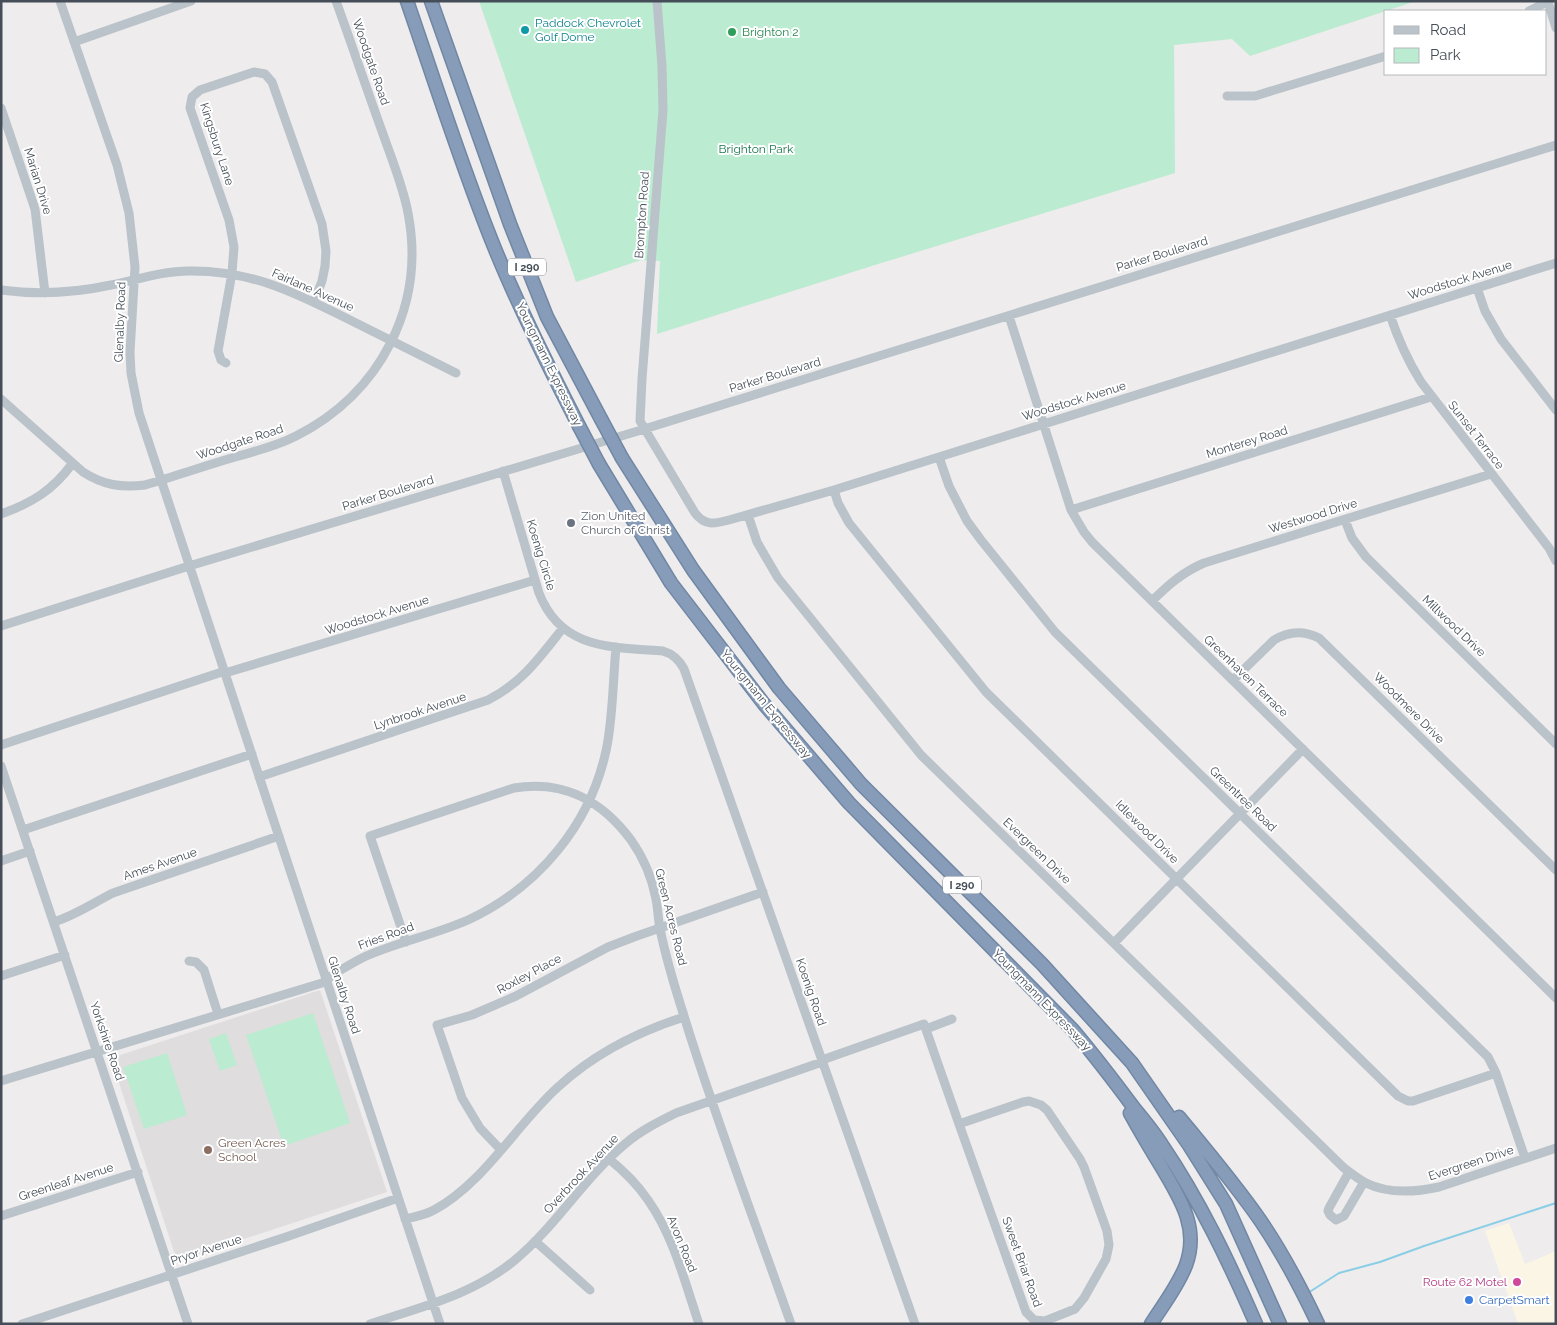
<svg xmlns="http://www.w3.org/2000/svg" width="1557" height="1325" font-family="Raleway,sans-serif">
  <rect width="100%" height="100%" fill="#eeecec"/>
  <path fill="#faf5e4" d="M1509 1223 1525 1264 1556 1251V1324H1518L1485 1231Z"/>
  <path fill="#dfdddd" d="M320 990 387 1192 177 1261 111 1058Z"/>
  <path fill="#bbebd0" d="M479 1H1416L1250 56 1232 39 1174 45 1175 173 878 264 657 334 660 261 641 260 576 282Z
    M313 1013 350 1123 284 1146 246 1035Z
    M226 1033 237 1065 220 1071 209 1039Z
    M167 1053 187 1115 144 1129 123 1067Z"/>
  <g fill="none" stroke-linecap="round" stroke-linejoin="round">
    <path stroke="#8acee6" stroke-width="2" d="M1311 1291 1339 1273 1380 1262 1424 1246 1556 1203"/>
    <defs>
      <path id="highway" d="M407 1C435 82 461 165 493 244 518 306 548 366 579 426
        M431 1 510 224 547 317 601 419
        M622 458 693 570 779 688 861 784 1042 964 1132 1063 1189 1145 1226 1204 1280 1324
        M599 464 671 583 764 704 849 803 1073 1030C1094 1055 1114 1081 1134 1108 1144 1120 1154 1132 1162 1145 1200 1201 1229 1262 1256 1324
        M1130 1113C1140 1131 1150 1148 1161 1166 1179 1197 1200 1227 1186 1265 1178 1286 1163 1305 1151 1324
        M1179 1117C1207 1151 1235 1184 1260 1220 1282 1252 1301 1288 1318 1324"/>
    </defs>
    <use href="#highway" stroke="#7187a4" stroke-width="15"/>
    <path stroke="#bac2ca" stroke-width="9" d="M60 1 117 165 129 213 135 267 130 352 131 373 139 413 440 1324
      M657 1 662 66 663 110 642 379 640 421 695 513C705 526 714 524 729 520L834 490 1556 263
      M1548 2 1556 28
      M1529 11 1549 1
      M74 42 191 1
      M1227 96H1255L1386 56
      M1 108 35 209 45 293
      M1477 288 1485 311 1501 339 1556 410
      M1 290C38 295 74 293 111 285 137 280 162 271 189 271 253 270 298 294 354 322 388 339 422 356 456 373
      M1390 315C1398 339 1408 361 1421 382L1549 548 1556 561
      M1009 316 1071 510 1084 532 1092 542 1152 601 1556 998
      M226 363 221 360 218 351 232 273 234 247 229 220 190 108 192 97 200 90 254 72 265 74 272 82 322 224 326 251 325 266 322 281 314 302
      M1 399 83 472C103 485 121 488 145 485 175 476 205 466 235 457 256 451 277 446 296 436 380 394 426 306 408 213 403 186 392 160 383 134 367 90 352 45 336 1
      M939 457 949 486 967 521 981 540 1055 632 1488 1057 1496 1073 1525 1158
      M503 471 539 593C561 650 612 647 663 651 673 654 679 659 684 669L915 1324
      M834 490 838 503 849 523 986 692 1398 1096 1408 1101H1413L1496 1073
      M1071 510 1431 397
      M1 514C32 503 53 490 72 464
      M748 515 757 542 778 578 921 755 1344 1168C1351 1173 1358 1179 1366 1183 1388 1194 1416 1192 1439 1187L1556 1148
      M1345 520 1352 538 1366 557 1556 744
      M1152 601C1168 585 1183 572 1204 563L1491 474
      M1 626 189 566 638 431 1556 145
      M225 673 535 580
      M1233 680 1274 640C1289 631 1303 630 1319 638L1556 870
      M1 745 225 671
      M1 766 188 1324
      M259 777 488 700C522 683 540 657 563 628
      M23 830 252 754
      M1 861 30 851
      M54 922C76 915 93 903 113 893L279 836
      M406 942 370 836 514 788C564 780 601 800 631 840 643 857 652 878 656 899 658 909 658 919 660 929 666 958 675 988 684 1016 716 1120 755 1222 791 1324
      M1114 943 1303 749
      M189 961 196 962 204 970 218 1014
      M1 976 65 955
      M926 1029 952 1019
      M822 1060 924 1024 959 1124
      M1 1081 322 983C327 980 330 977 334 974 344 968 354 962 364 957 397 942 434 935 468 920 539 887 592 823 607 746 613 714 613 680 616 647
      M1029 1101 1041 1105 1047 1110 1080 1159 1084 1167 1107 1231 1109 1245 1106 1259 1084 1298 1075 1309 1045 1321 1034 1320 1026 1312 959 1124 1023 1102Z
      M500 1149 480 1128 462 1098 437 1025 472 1015 516 996 608 947 634 937 763 892
      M609 1159C624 1171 637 1184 648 1200 674 1237 685 1283 699 1324
      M1349 1172 1329 1208 1328 1211 1330 1215 1336 1220 1344 1216 1364 1182
      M1 1216 138 1172
      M405 1219C415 1217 425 1215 434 1210 483 1184 517 1124 558 1087 595 1053 637 1032 684 1017
      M535 1241 590 1290
      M22 1324 286 1237 398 1198
      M370 1324C420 1307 473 1295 515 1260 556 1226 584 1178 625 1144 640 1131 658 1122 676 1113L822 1062"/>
    <use href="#highway" stroke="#869cb8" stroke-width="12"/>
    <defs>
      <path id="highway-bridge" d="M601 419 622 458
        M579 426 599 464"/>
    </defs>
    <use href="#highway-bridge" stroke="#7187a4" stroke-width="15" stroke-linecap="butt"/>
    <use href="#highway-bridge" stroke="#869cb8" stroke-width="12"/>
  </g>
  <circle fill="#0f9aa8" stroke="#fff" stroke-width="2" cx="525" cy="30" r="5"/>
  <circle fill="#2e9e5b" stroke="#fff" stroke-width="2" cx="732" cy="32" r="5"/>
  <circle fill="#6b7280" stroke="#fff" stroke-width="2" cx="571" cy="523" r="5"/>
  <circle fill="#8d6e63" stroke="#fff" stroke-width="2" cx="208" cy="1150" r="5"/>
  <circle fill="#d1479c" stroke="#fff" stroke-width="2" cx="1517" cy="1282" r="5"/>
  <circle fill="#3f7fe0" stroke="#fff" stroke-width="2" cx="1469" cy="1300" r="5"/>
  <g text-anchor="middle" stroke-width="4" stroke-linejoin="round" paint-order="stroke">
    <g fill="#fff" stroke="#7d838a" stroke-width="1">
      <rect x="508" y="258.5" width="38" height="17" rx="4"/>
      <rect x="943" y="876.5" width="38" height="17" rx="4"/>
    </g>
    <g font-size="11" font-weight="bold" fill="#454e58">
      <text x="527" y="271">I 290</text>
      <text x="962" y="889">I 290</text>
    </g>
    <g font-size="12" fill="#0d838f" stroke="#fff" text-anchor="start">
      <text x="535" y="27">Paddock Chevrolet<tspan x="535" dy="14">Golf Dome</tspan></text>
    </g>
    <g font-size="12" fill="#27864d" stroke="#fff" text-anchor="start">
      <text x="742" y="36">Brighton 2</text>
    </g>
    <g font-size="12" fill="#454e58" stroke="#fff">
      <text transform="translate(371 62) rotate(71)" y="4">Woodgate Road</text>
      <text transform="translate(217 144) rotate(72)" y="4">Kingsbury Lane</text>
      <text transform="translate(38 181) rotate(73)" y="4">Marian Drive</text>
      <text transform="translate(642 215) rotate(-86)" y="4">Brompton Road</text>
      <text transform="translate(1162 254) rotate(-17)" y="4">Parker Boulevard</text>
      <text transform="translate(1460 280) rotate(-17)" y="4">Woodstock Avenue</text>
      <text transform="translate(313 290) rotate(24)" y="4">Fairlane Avenue</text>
      <text transform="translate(120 322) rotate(-88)" y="4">Glenalby Road</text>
      <text transform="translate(549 364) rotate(64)" y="4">Youngmann Expressway</text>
      <text transform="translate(775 375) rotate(-17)" y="4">Parker Boulevard</text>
      <text transform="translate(1074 401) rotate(-17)" y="4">Woodstock Avenue</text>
      <text transform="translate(1476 435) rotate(52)" y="4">Sunset Terrace</text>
      <text transform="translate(240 442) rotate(-18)" y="4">Woodgate Road</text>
      <text transform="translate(1247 442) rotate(-17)" y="4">Monterey Road</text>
      <text transform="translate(388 493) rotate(-17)" y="4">Parker Boulevard</text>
      <text transform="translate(1313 516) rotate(-17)" y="4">Westwood Drive</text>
      <text transform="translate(541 555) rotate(73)" y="4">Koenig Circle</text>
      <text transform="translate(377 615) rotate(-17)" y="4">Woodstock Avenue</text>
      <text transform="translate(1454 626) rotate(44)" y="4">Millwood Drive</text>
      <text transform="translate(1246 676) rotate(44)" y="4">Greenhaven Terrace</text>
      <text transform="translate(766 704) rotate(51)" y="4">Youngmann Expressway</text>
      <text transform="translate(1409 708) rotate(45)" y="4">Woodmere Drive</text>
      <text transform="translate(420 711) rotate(-18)" y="4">Lynbrook Avenue</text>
      <text transform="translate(1243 799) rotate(44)" y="4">Greentree Road</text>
      <text transform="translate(1147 832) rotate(45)" y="4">Idlewood Drive</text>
      <text transform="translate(1037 851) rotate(44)" y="4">Evergreen Drive</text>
      <text transform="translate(160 864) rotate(-19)" y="4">Ames Avenue</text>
      <text transform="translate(671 917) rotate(76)" y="4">Green Acres Road</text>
      <text transform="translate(386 936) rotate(-20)" y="4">Fries Road</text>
      <text transform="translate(529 974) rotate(-28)" y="4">Roxley Place</text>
      <text transform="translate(811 992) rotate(71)" y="4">Koenig Road</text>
      <text transform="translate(344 995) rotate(72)" y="4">Glenalby Road</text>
      <text transform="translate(1042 1000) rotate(46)" y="4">Youngmann Expressway</text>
      <text transform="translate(107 1041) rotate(71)" y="4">Yorkshire Road</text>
      <text transform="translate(1471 1163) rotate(-18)" y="4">Evergreen Drive</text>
      <text transform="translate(581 1174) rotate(-47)" y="4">Overbrook Avenue</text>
      <text transform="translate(66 1182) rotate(-18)" y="4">Greenleaf Avenue</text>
      <text transform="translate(682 1244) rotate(68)" y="4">Avon Road</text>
      <text transform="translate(206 1250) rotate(-18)" y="4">Pryor Avenue</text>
      <text transform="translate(1022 1262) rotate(70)" y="4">Sweet Briar Road</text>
    </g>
    <g font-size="12" fill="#1b744c" stroke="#fff">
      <text x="756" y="153">Brighton Park</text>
    </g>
    <g font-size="12" fill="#5b616d" stroke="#fff" text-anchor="start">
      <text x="581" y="520">Zion United<tspan x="581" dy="14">Church of Christ</tspan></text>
    </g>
    <g font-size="12" fill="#785e54" stroke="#fff" text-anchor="start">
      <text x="218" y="1147">Green Acres<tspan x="218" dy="14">School</tspan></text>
    </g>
    <g font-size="12" fill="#b23c85" stroke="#fff" text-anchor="end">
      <text x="1507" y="1286">Route 62 Motel</text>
    </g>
    <g font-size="12" fill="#366cbe" stroke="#fff" text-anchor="start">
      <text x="1479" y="1304">CarpetSmart</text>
    </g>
  </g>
  <rect width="1557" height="1325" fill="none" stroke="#454e58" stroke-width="5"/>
  <rect x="1384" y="10" width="162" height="65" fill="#ffffff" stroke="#b5b8bc"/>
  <rect x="1394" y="26" width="25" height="8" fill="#bac2ca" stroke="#b5b8bc"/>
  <text x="1430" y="35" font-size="15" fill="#454e58">Road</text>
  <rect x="1394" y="48" width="25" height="15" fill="#bbebd0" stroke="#b5b8bc"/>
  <text x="1430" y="60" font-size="15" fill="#454e58">Park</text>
</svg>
